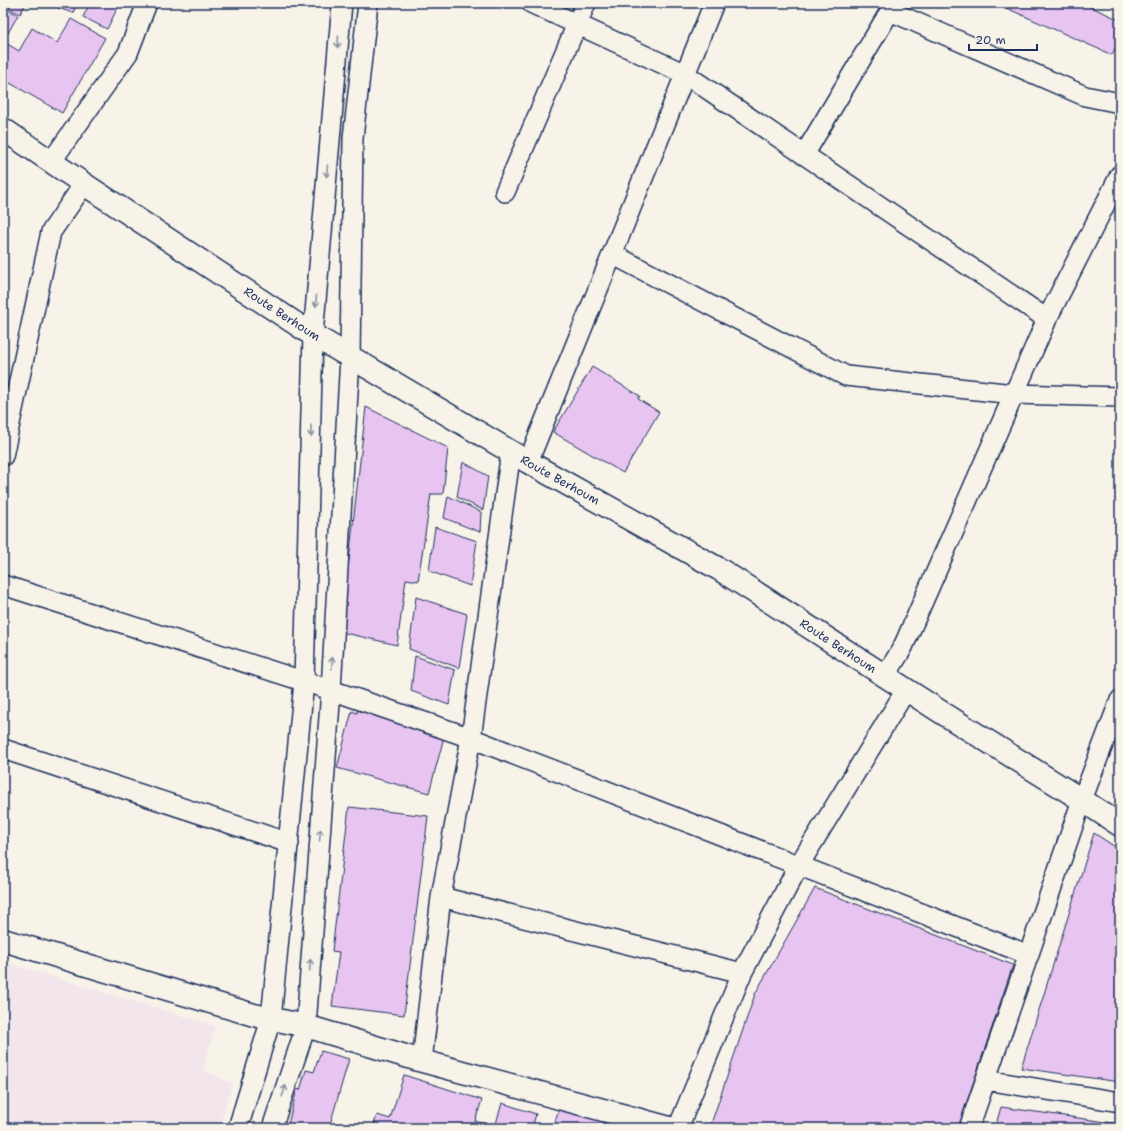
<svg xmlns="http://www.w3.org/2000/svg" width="1123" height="1131" font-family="'Shantell Sans',sans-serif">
  <rect width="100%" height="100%" fill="#f7f3e8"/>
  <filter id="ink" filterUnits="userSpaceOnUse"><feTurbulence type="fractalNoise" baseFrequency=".025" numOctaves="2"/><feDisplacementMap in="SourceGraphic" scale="8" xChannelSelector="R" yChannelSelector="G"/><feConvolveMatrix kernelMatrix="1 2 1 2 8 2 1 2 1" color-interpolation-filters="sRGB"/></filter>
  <g filter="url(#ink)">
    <path fill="#f2e5eb" d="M3 962 215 1026 203 1070 232 1084 219 1128H3Z"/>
    <path fill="#e8c5f1" stroke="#1b2f5e" d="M3 3H26L20 14 3 5Z
      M60 3H77L73 13 58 8Z
      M90 3H120L107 29 83 17Z
      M995 3H1082L1120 20V37L1112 55Z
      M3 7 18 15 3 42Z
      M71 19 105 38 62 113 3 79V43L4 42 19 51 32 28 57 43Z
      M592 367 640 396 638 399 659 412 623 473 553 432Z
      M366 407 448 448 443 494H431L418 581 406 579 397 645 341 632Z
      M463 462 488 476 483 510 457 497Z
      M448 496 481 512 480 532 444 518Z
      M435 527 477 541 470 586 429 571Z
      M416 597 467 614 459 668 409 649Z
      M415 656 455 670 449 705 411 691Z
      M359 703 447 726 429 793 337 768 352 711 357 713Z
      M349 807 428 816 404 1015 332 1006 339 952 332 951Z
      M1094 833 1120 850V1082L1021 1068Z
      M815 888 1013 965 958 1128H723L711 1124 755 994Z
      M321 1051 349 1059 329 1128H287L297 1089 300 1090 306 1070 314 1072Z
      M404 1075 482 1100 475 1121 495 1127 502 1103 536 1114 532 1128H373L377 1115 390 1119Z
      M561 1102 609 1116 605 1128H553Z
      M1001 1107 1120 1124V1128H995Z"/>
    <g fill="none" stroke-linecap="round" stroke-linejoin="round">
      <defs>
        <path id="street" d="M531 3 685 74 1047 319
          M890 11 1085 96 1120 103
          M804 155 890 11 893 3
          M51 162 128 53 147 3
          M505 192 586 3
          M612 254 846 376 1014 394 1120 397
          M3 456 51 232 84 184
          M528 462 714 3
          M3 585 331 690 471 738 1029 955
          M885 677 903 647 1047 319 1120 175
          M3 749 289 843
          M441 897 742 973
          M422 1061 441 897 471 738 511 451
          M986 1080 1120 1102
          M238 1128 271 1019 304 682 313 335 342 3
          M272 1128 306 1026 331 690 350 357 353 138 368 3
          M678 1128 742 973 799 865 906 690
          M969 1128 1082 800 1120 700"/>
        <path id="secondary" d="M3 129 84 184 313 335 528 462 719 569 941 712 1082 800 1120 825
          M3 940 254 1015 306 1026 422 1061 670 1128"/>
      </defs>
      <use href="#street" stroke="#1b2f5e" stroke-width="22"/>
      <use href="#secondary" stroke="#1b2f5e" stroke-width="25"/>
      <use href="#street" stroke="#f7f3e8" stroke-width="19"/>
      <use href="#secondary" stroke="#f7f3e8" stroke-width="22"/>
    </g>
    <defs><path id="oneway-shaft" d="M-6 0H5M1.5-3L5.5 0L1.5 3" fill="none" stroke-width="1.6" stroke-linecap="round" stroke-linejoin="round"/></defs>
    <g stroke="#8991a3">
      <use href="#oneway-shaft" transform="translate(338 42) rotate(95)"/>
      <use href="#oneway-shaft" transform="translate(327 171) rotate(95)"/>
      <use href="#oneway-shaft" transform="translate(316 301) rotate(95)"/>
      <use href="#oneway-shaft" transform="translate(311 431) rotate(91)"/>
      <use href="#oneway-shaft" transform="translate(332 663) rotate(-87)"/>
      <use href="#oneway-shaft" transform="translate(320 835) rotate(-86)"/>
      <use href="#oneway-shaft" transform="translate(310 965) rotate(-86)"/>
      <use href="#oneway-shaft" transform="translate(284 1091) rotate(-72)"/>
    </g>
  </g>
  <g text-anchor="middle" stroke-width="3.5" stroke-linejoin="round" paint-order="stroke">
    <g font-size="12" fill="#1b2f5e" stroke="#f7f3e8">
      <text transform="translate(282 314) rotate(33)" y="4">Route Berhoum</text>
      <text transform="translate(560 480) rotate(29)" y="4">Route Berhoum</text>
      <text transform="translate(838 646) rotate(33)" y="4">Route Berhoum</text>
    </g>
  </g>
  <rect width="1123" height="1131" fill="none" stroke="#f7f3e8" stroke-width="16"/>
  <rect x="8" y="8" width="1107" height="1115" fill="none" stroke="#1b2f5e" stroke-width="1.5" filter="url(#ink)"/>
  <path d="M969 44v6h68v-6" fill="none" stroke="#1b2f5e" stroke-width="2"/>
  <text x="975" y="44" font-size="12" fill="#1b2f5e" stroke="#f7f3e8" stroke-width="3" paint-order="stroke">20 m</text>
</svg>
